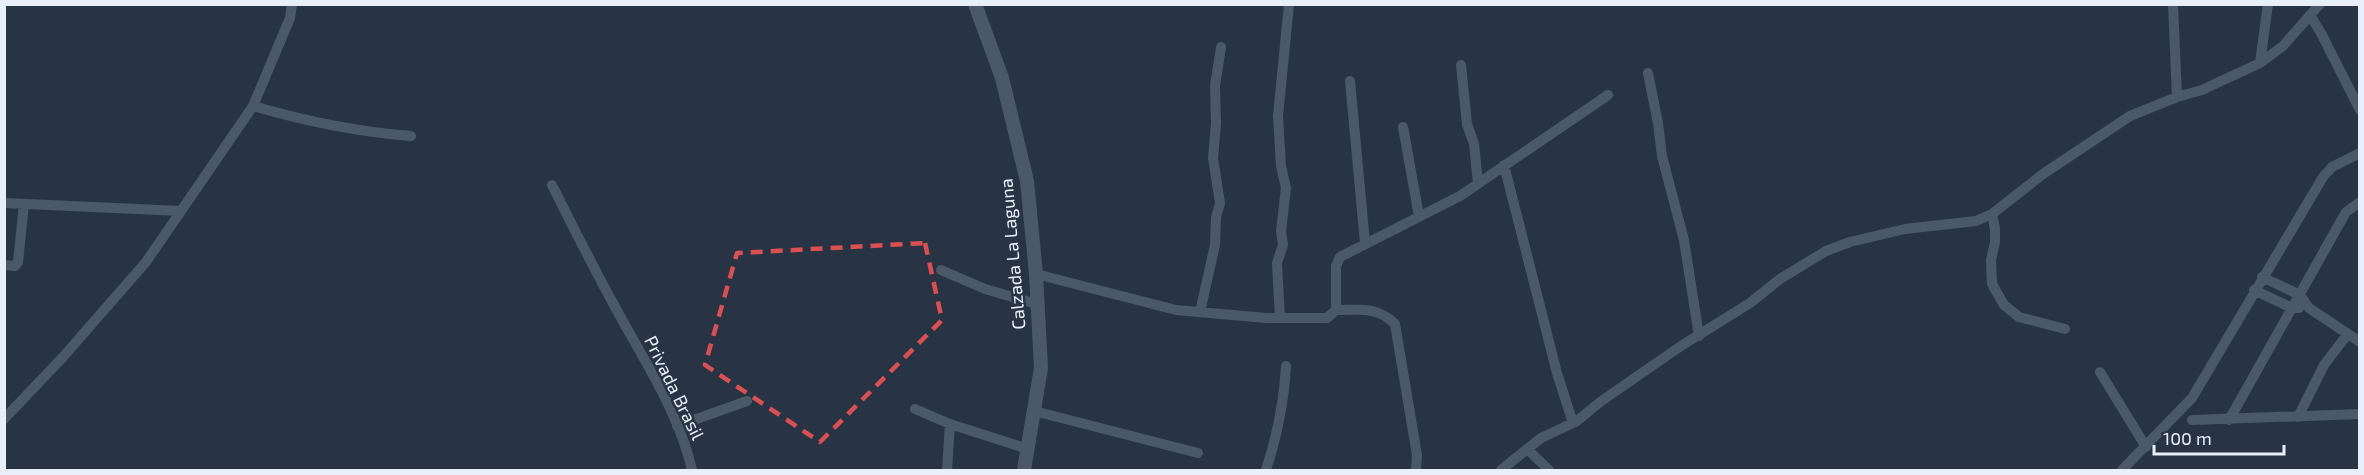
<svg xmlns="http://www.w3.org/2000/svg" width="2364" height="475" font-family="'Exo 2',sans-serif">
  <rect width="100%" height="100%" fill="#283443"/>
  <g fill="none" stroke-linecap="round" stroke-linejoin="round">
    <path stroke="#768496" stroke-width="10" d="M2173 4 2177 97
      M2310 15 2321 33 2360 110
      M2260 63 2268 4
      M1461 65 1467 124 1474 144 1478 183
      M1648 73 1658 123 1662 156 1684 240 1699 336
      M1350 81 1365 243
      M253 106C305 121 358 132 411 136
      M1403 127 1419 216
      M1504 165 1557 373 1573 423
      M552 185C574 229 596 273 620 316 647 365 680 416 692 470
      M4 203 181 211
      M1992 214 1995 229V242L1991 260 1992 284 2004 305 2019 317 2065 329
      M4 265 15 266 18 262 24 204
      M941 270 985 289 1037 304
      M1036 274 1176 310 1266 318H1327L1336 310V266L1340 257 1460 196 1608 95
      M2262 277 2300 295 2309 308 2360 342
      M2254 290 2292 308H2299
      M1336 310C1359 310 1378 306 1395 324L1417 455 1416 470
      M1200 312 1215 245 1216 217 1220 203 1213 158 1216 124 1215 86 1221 47
      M1280 318 1277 263 1283 245 1281 231 1286 188 1281 166 1278 116 1289 4
      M2100 372 2146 447
      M915 409 950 424 1028 449
      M1034 411 1198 453
      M2298 417 2324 365 2347 335
      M4 419 63 357 146 262 253 106 290 18 292 4
      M2192 420 2360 414
      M2229 420 2346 212 2360 202
      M677 426 747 401
      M1528 450 1549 470
      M947 470 950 424
      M1266 470C1277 436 1284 403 1286 366
      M1501 470 1541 438 1577 421 1600 402 1681 346 1750 303 1780 279 1826 251 1850 242 1905 229 1976 221 1992 214 2043 174 2130 116 2177 97 2202 90 2260 63 2283 46 2320 4
      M2122 470 2192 398 2323 177 2332 167 2360 153"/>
    <path stroke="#768496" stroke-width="14" d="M975 4 1002 78 1027 181 1036 274 1041 368 1024 470"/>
  </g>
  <path d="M0 0H2364V475H0ZM925 243 942 320 820 442 705 365 737 253Z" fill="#283443" fill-opacity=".55" fill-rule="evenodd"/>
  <path fill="none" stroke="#da5052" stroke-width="4.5" stroke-dasharray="12 8" stroke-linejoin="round" d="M925 243 942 320 820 442 705 365 737 253Z"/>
  <g text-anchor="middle" stroke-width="5" stroke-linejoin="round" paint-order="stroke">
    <g font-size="18" fill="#e8effa" stroke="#283443">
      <text transform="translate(1013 254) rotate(-95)" y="6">Calzada La Laguna</text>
      <text transform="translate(674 388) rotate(64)" y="6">Privada Brasil</text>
    </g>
  </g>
  <rect width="2364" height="475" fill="none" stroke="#e8effa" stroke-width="12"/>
  <path d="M2154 445v9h130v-9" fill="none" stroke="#e8effa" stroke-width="3"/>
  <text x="2163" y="445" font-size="18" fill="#e8effa" stroke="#283443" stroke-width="4.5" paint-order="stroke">100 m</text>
</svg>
